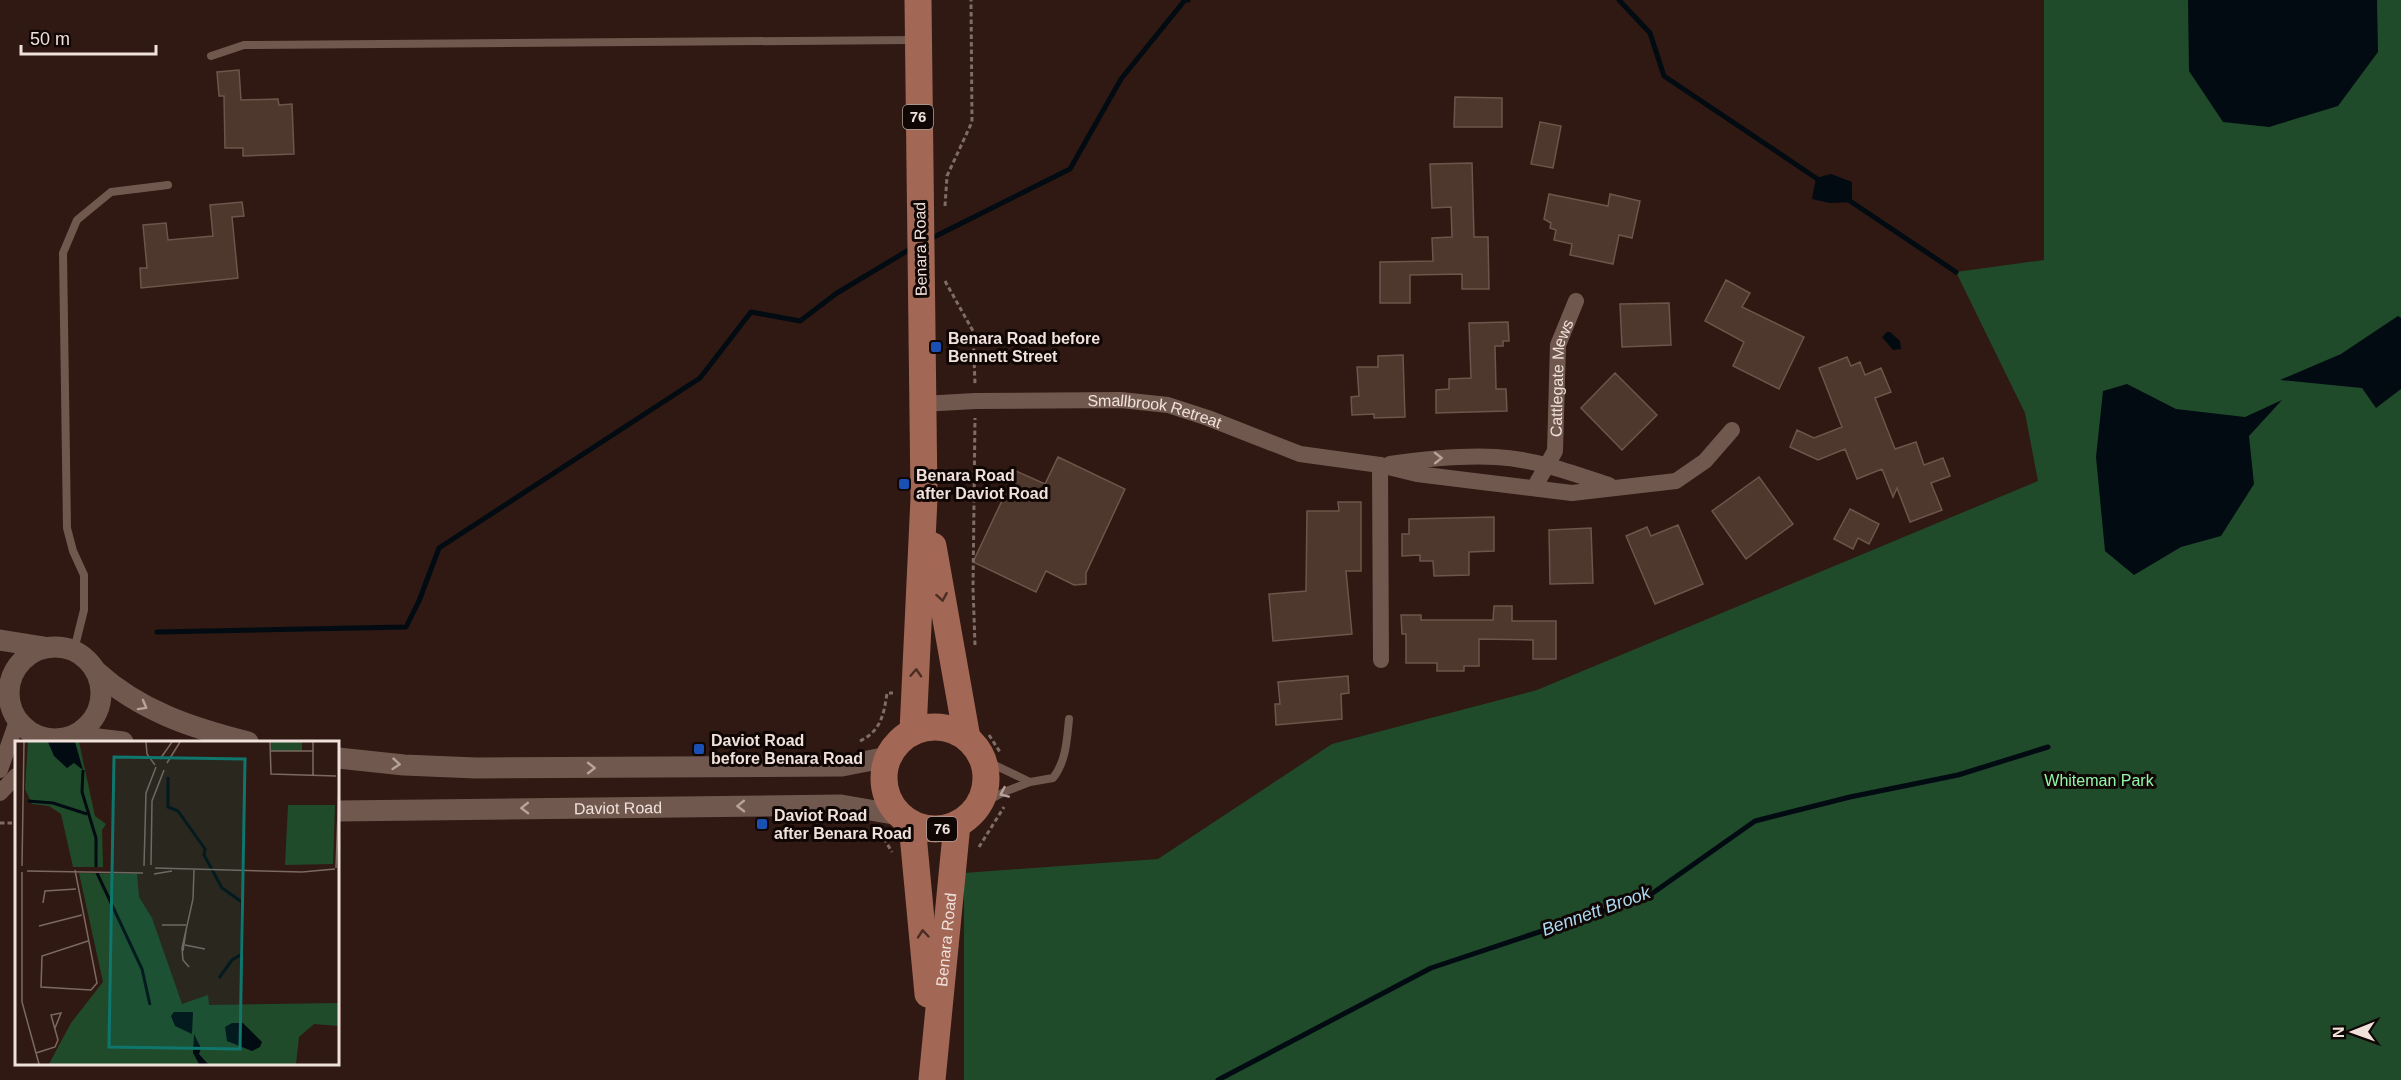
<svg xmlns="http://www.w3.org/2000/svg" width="2401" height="1080" font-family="Arial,sans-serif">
  <rect width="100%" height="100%" fill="#2f1912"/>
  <path fill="#204b2b" d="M2044 0H2401V1080H964V873L1158 859 1332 744 1537 690 2038 481 2025 413 1956 272 2044 260Z"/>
  <path fill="#020b12" d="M2188 0H2377L2378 52 2338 106 2269 127 2223 122 2189 71Z
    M1831 174 1852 182V202L1830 203 1812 199 1816 178Z
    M2398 316 2401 318V389L2376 408 2362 388 2280 380 2341 354Z
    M1887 332H1890L1900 341 1901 349 1893 350 1882 337Z
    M2127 384 2176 409 2245 417 2282 400 2249 436 2254 484 2221 536 2181 547 2134 575 2105 551 2096 457 2103 391Z"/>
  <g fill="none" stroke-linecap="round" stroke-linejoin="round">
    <path stroke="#020b12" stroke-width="5" d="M1619 0 1650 33 1664 76 1822 182
      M1847 199 1956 272
      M928 240 1070 169 1121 79 1185 0H1188
      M157 632 406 627 419 601 439 548 700 378 751 312 800 321 837 293 912 248
      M1218 1080 1431 968 1650 895 1755 821 1850 797 1958 775 2048 747"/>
  </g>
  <path fill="#4e372d" stroke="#6e554a" stroke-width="1.5" d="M239 70 241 100 278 99 279 105 292 104 294 154 243 156V148H225L224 96H219L217 72Z
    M1455 97 1502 98V127H1454Z
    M1540 122 1561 126 1553 168 1531 164Z
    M1472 163 1474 237H1488L1489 289H1462V274L1410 275V303H1380V262L1433 261 1432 238 1452 237 1451 207 1432 208 1430 164Z
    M1549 194 1608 206 1610 194 1640 201 1632 238 1619 235 1613 264 1570 255 1572 244 1554 240 1556 230 1550 228 1551 223 1544 219Z
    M242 202 244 216 232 217 238 278 141 288 140 268H147L143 225 166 223 168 240 213 236 210 205Z
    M1726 280 1750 293 1742 307 1804 337 1779 389 1733 366 1744 342 1705 321Z
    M1669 303 1671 345 1622 347 1620 304Z
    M1508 322 1509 341H1503V346H1495L1496 389H1506L1507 411 1436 413V390L1449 389V379L1471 378 1469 323Z
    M1403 355 1405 417 1374 418V414L1352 415 1351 397 1359 396 1357 367H1378V356Z
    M1847 357 1851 366 1860 362 1865 375 1881 368 1891 392 1875 398 1895 449 1916 442 1924 465 1943 458 1950 476 1931 483 1942 510 1910 522 1897 488 1893 497 1882 469 1857 479 1845 449 1818 460 1790 447 1797 430 1814 438 1842 427 1819 368Z
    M1615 373 1657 415 1622 450 1581 408Z
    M1058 457 1125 489 1086 573V584L1074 585 1046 571 1036 592 973 562 1016 471 1045 484Z
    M1759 477 1793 524 1746 559 1712 511Z
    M1338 502H1361V571H1346L1352 634 1273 641 1269 594 1306 591 1307 511H1339Z
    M1850 509 1879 524 1869 544 1858 538 1853 549 1834 539Z
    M1494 517V551L1469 552V575L1434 576 1433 561H1420V555L1402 556V534H1409V519Z
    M1678 525 1703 584 1655 604 1626 536 1647 527 1651 536Z
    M1591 528 1593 583 1550 584 1549 530Z
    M1494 606H1512V621H1556V659H1533V640L1479 639V666H1464V671H1437V663H1406V634H1402L1401 615H1421V620H1493Z
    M1348 676 1349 693 1341 694 1342 719 1276 725 1275 704H1280L1278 682Z"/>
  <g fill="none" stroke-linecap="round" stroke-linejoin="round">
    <path stroke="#7f6c65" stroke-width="3" stroke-dasharray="4.5 3" stroke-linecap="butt" d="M945 206 947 176 972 122 971 0
      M945 281 973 331 975 384
      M975 645 973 588 975 418
      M989 735 1000 752
      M860 741C881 731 884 714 887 693H893
      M0 823H16
      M880 832 892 852
      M979 847 1004 807"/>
    <path stroke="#71584f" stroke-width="8" d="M211 56 244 45 914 40
      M74 650 84 610V575L73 551 67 528 63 253 77 220 111 192 168 185
      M982 759 1030 782
      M978 806 1004 792 1030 782 1053 778C1066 762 1067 739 1069 719"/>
    <g stroke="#71584f" stroke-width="16">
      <path id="s1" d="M922 404 975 401 1121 400 1168 405 1208 418 1300 454 1380 465 1417 474 1572 493 1676 481 1705 461 1732 430"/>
      <path d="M1390 464C1424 459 1461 455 1496 457 1535 459 1572 473 1609 485"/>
      <path d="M1380 465 1381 660"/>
      <path id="s2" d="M1534 488 1555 451 1558 345 1576 301"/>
      <path d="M54 742 58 739"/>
      <path d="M0 770 17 721"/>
      <path d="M0 793 16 776"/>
    </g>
    <g stroke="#71584f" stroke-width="21">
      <path d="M0 640 44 647"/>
      <circle cx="55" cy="693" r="46"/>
      <path d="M96 671C140 711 192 728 248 742"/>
      <path d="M73 736 123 742"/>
      <path d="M338 758 404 765 476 768 842 766 888 757"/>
      <path id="s3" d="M338 811 841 805 899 815"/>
    </g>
    <g stroke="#a36755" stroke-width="27">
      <path d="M933 546 967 738"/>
      <circle cx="935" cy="778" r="51"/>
      <path d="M913 731 924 498 918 0"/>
      <path d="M912 824 928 994"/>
      <path id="s4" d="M932 1080 957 824"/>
    </g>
  </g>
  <defs><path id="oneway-chevron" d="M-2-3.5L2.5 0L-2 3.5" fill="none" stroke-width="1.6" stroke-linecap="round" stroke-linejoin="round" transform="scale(1.5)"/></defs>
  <g stroke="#b7a39c">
    <use href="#oneway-chevron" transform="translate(1438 458) rotate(-1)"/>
    <use href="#oneway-chevron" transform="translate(143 706) rotate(29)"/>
    <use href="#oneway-chevron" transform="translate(396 764) rotate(5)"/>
    <use href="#oneway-chevron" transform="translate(591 768)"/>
    <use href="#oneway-chevron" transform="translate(1004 793) rotate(156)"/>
    <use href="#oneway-chevron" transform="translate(741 806) rotate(179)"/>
    <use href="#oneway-chevron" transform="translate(525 808) rotate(179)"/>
  </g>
  <g stroke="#4b2d25">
    <use href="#oneway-chevron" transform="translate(942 597) rotate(80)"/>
    <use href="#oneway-chevron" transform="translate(916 673) rotate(-87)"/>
    <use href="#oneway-chevron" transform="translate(923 934) rotate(-95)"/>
  </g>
  <g fill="#1a4fb4" stroke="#100705" stroke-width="2">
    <rect x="930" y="341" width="12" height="12" rx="3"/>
    <rect x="898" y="478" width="12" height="12" rx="3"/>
    <rect x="693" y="743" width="12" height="12" rx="3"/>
    <rect x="756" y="818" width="12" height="12" rx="3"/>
  </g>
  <g text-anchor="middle" stroke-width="6" stroke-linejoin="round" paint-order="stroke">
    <g fill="#100705" stroke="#ada09b" stroke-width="1.5">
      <rect x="903" y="105" width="30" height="24" rx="4.5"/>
      <rect x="927" y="817" width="30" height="24" rx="4.5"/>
    </g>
    <g font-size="15" font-weight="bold" fill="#f0e1db">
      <text x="918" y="122">76</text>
      <text x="942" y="834">76</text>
    </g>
    <g font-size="16" fill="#f0e1db" stroke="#100705">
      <text transform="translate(920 249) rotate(-91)" y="6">Benara Road</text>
      <text dy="6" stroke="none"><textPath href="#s2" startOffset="116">Cattlegate Mews</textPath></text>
      <text dy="6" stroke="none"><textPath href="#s1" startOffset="234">Smallbrook Retreat</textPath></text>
      <text dy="6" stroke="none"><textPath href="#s3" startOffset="280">Daviot Road</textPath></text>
      <text dy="6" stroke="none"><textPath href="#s4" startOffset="141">Benara Road</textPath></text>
    </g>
    <g font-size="16" font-weight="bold" fill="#f0e1db" stroke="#100705" text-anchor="start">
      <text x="948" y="344">Benara Road before<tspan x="948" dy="18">Bennett Street</tspan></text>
      <text x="916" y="481">Benara Road<tspan x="916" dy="18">after Daviot Road</tspan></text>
      <text x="711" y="746">Daviot Road<tspan x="711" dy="18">before Benara Road</tspan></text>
      <text x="774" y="821">Daviot Road<tspan x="774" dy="18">after Benara Road</tspan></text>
    </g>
    <g font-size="16" fill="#92f7a8" stroke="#100705">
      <text x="2099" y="786">Whiteman Park</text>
    </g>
    <g font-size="18" font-style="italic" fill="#acd8f1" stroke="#100705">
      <text transform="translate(1596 911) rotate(-20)" y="6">Bennett Brook</text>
    </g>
  </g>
  <g transform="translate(15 741)">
    <rect width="324" height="324" fill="#2f1912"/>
    <path d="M13 1H64L80 75 91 83 87 89 88 126H58L46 73 34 65 17 63 10 48ZM255 1H287V10H255ZM273 64H320L318 123 270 124ZM64 132 122 133 124 156 137 177 167 263 193 254 194 264 324 262V285L299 283 284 296 281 323H34L56 282 88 241Z" fill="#204b2b"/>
    <path d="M33 1H60L68 29 59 22 52 27 39 15ZM159 271H178L177 293 160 285 156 275ZM217 282H228L247 301 245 306 237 310 212 300 210 286ZM179 293 186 307 184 313 193 323H184L178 312Z" fill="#020b12"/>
    <path fill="none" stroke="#020b12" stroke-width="3" d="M68 29 67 51 81 97V126M153 36V66L163 70 190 108 189 114 207 147 227 161V213L217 219 204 237M13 60 38 62 72 73M82 132 127 228 135 264"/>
    <path fill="none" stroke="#7c6962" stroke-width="1.5" d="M131 1 132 13 140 24M255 1 256 33 321 35M298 1V34M255 10H298M145 18 157 1M152 22 165 1M136 124 137 60 149 29M7 125 9 1M129 125 131 52 141 26M140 127 287 131 320 128M321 127 324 43M60 129 82 242 76 249 26 246 27 215 73 200M12 130 128 132M7 131V261L24 323M139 133 157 130M28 162 30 150 61 148M147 184H171M24 185 67 174M170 204 190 208M168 210 171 190M174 226 168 219 167 207 178 158 179 129M21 312 40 306 43 299 36 274 46 272 40 287"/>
    <path fill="#0f766e" fill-opacity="0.15" stroke="#0f766e" stroke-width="3" d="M99 16 230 18 225 308 94 306Z"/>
    <rect width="324" height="324" fill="none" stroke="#f0e1db" stroke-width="3"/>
  </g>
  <g transform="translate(2353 1032) rotate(269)" stroke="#100705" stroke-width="4.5" paint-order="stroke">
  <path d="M0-4.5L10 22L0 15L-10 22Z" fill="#f0e1db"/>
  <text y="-9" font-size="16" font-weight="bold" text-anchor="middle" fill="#f0e1db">N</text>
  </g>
  <path d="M21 45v9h135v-9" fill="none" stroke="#f0e1db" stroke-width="3"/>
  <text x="30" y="45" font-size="18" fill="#f0e1db" stroke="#100705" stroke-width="4.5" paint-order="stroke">50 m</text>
</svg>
